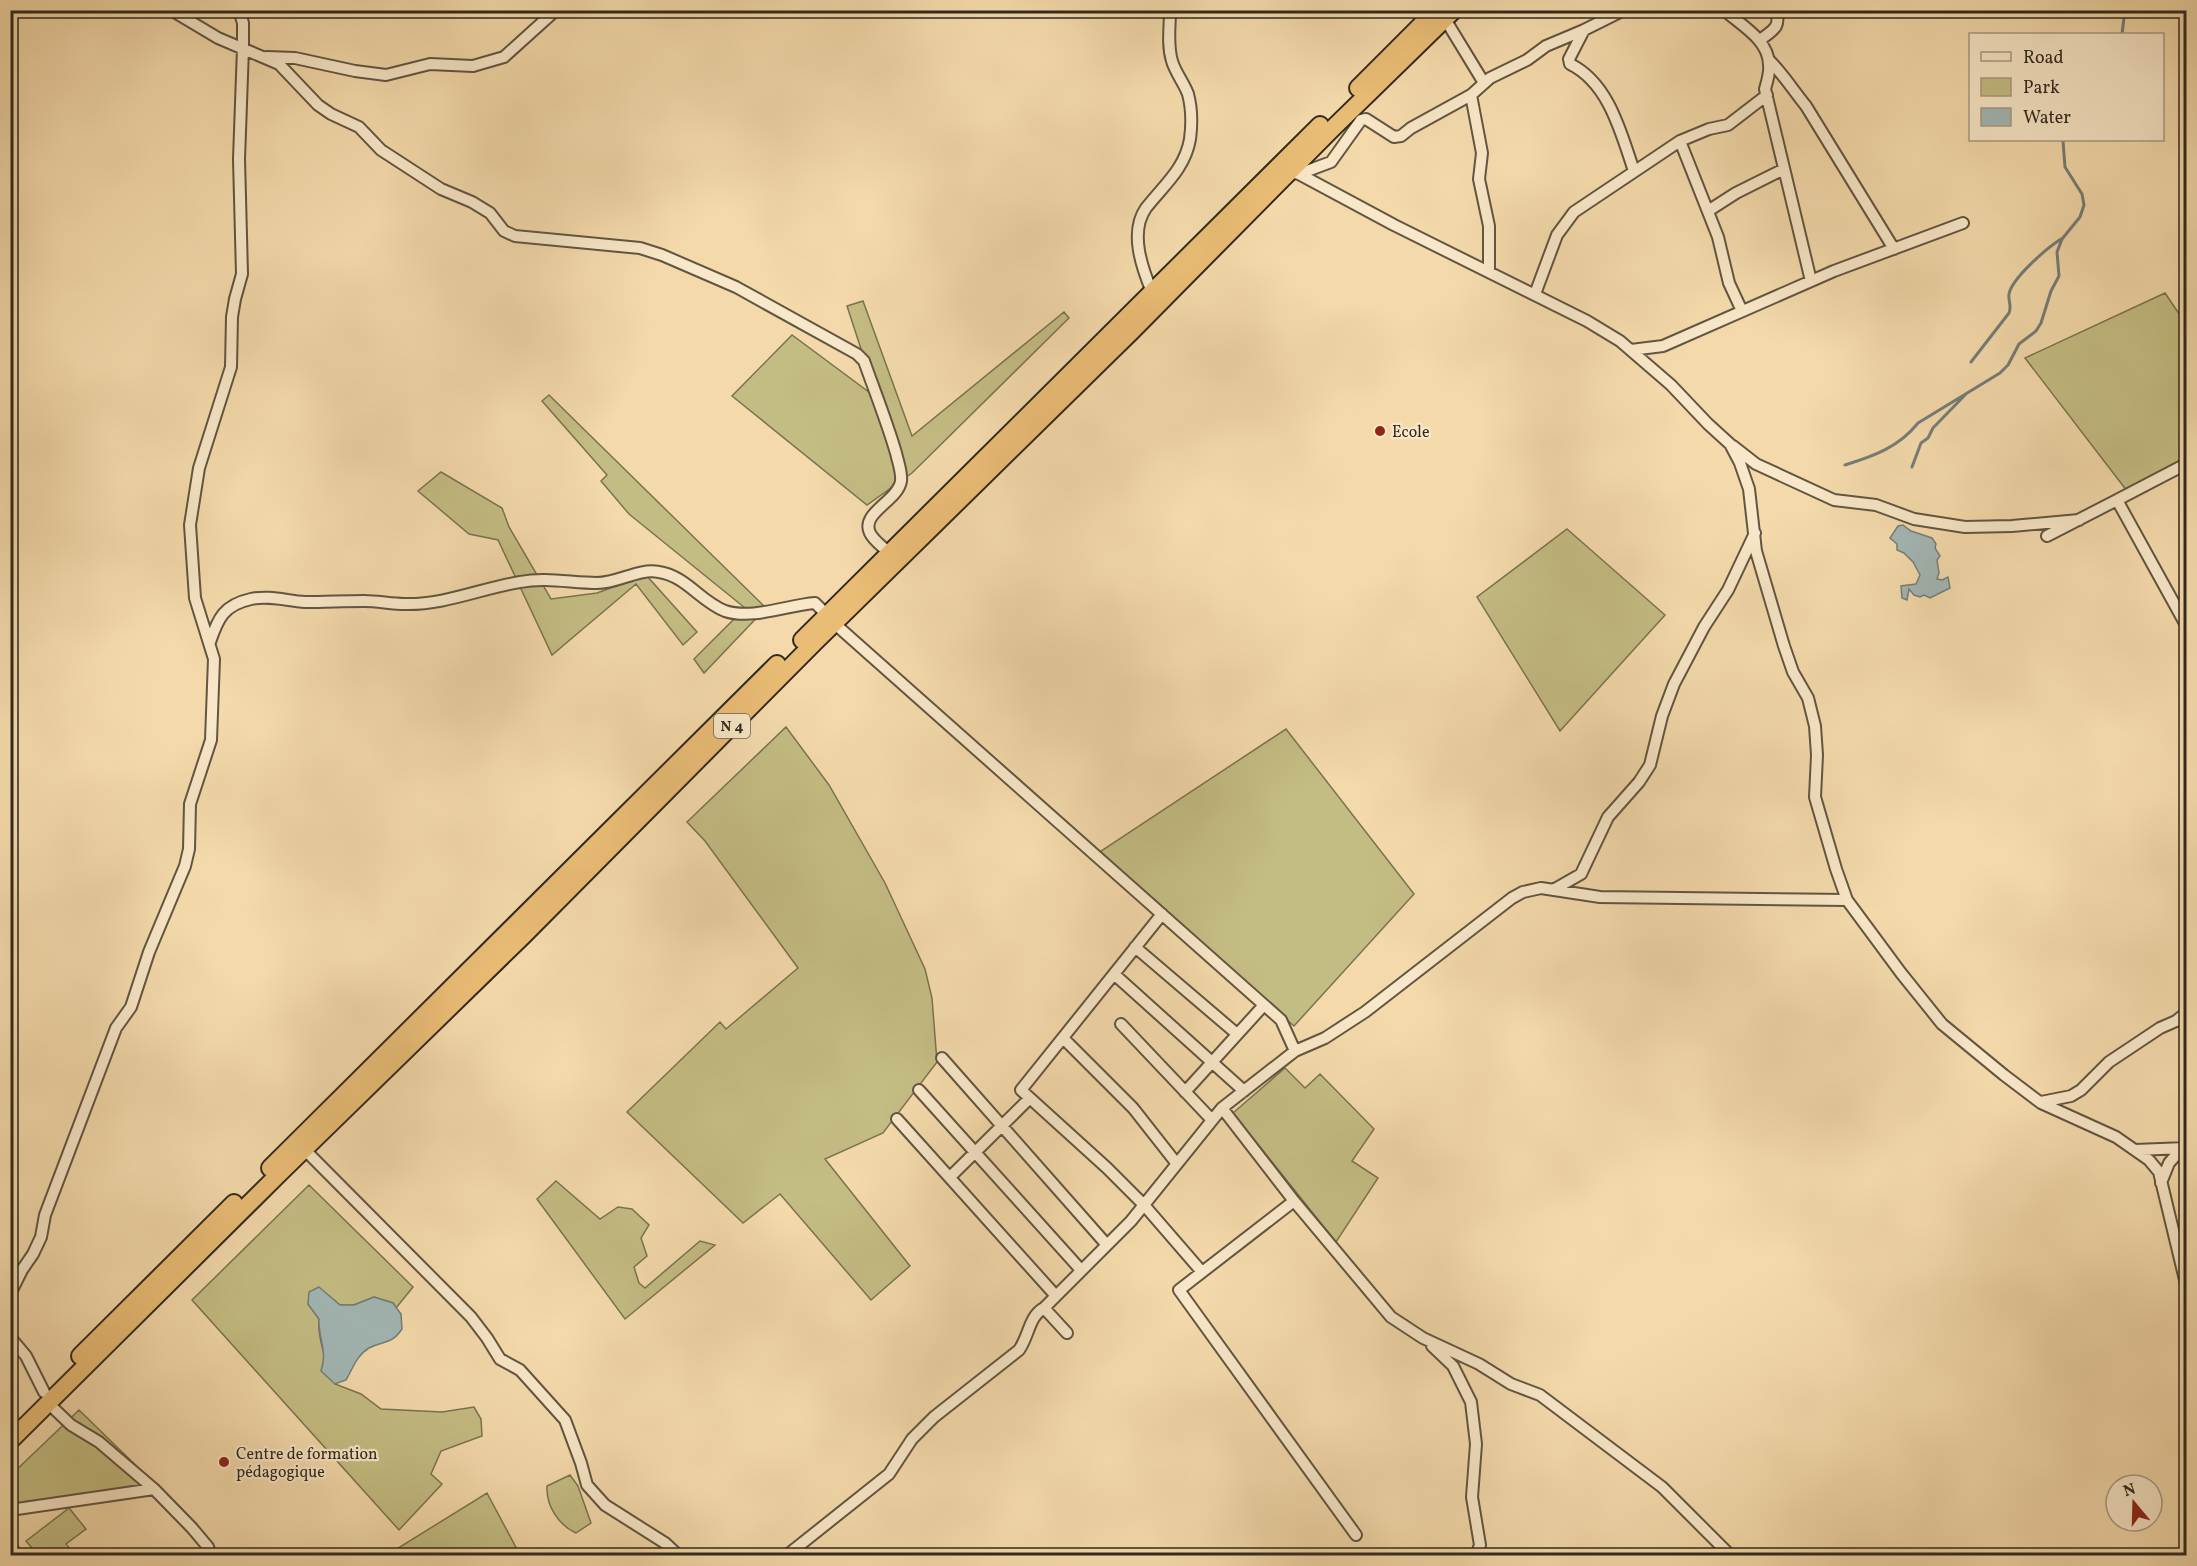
<svg xmlns="http://www.w3.org/2000/svg" width="2197" height="1566" font-family="Vollkorn,serif">
  <rect width="100%" height="100%" fill="#f4daab"/>
  <filter id="stains"><feTurbulence type="fractalNoise" baseFrequency=".00333" numOctaves="4"/><feColorMatrix values="0 0 0 0 .2 0 0 0 0 .09 0 0 0 0 .02 0 0 0 .5 -.17"/></filter>
  <radialGradient id="worn" r=".72"><stop offset=".6" stop-color="#630" stop-opacity="0"/><stop offset="1" stop-color="#630" stop-opacity=".3"/></radialGradient>
  <path fill="#c4bd83" stroke="#7a7350" stroke-width="1.5" d="M2165 293 2186 324V460L2127 491 2025 358Z
    M863 301 912 436 1064 312 1069 318 912 473 867 505 732 396 792 335 877 398 847 306Z
    M549 395 766 608 704 673 694 659 745 608 629 514 601 481 607 475 542 401Z
    M441 472 502 508 509 527 551 599 597 593 646 575 697 632 683 645 636 584 552 655 498 540 469 534 418 491Z
    M1567 529 1665 615 1560 731 1477 597Z
    M786 727 829 785 885 883 925 969 932 998 937 1062 883 1133 825 1159 910 1266 871 1300 780 1194 743 1223 627 1112 720 1022 726 1029 798 968 705 841 687 822Z
    M1286 729 1414 894 1294 1026 1098 853Z
    M1285 1068 1305 1088 1320 1074 1374 1129 1352 1161 1378 1178 1336 1242 1233 1113Z
    M556 1181 600 1219 618 1207 632 1209 649 1225 641 1238 647 1256 634 1267 639 1283 645 1288 700 1241 715 1245 625 1319 537 1199Z
    M309 1185 413 1287 396 1308 393 1303 374 1297 354 1305H340L319 1288 308 1304 319 1319C317 1340 328 1365 335 1384L361 1394 381 1409 442 1412 474 1407 481 1419 482 1436 441 1451 431 1474 442 1484 399 1530 192 1300Z
    M79 1410 157 1486 11 1510V1475Z
    M570 1475 578 1486 591 1523 576 1533C558 1525 546 1505 547 1486Z
    M487 1493 520 1555H387Z
    M69 1508 86 1529 66 1544 75 1555H38L26 1541Z"/>
  <path fill="#a2b7b5" stroke="#757e79" stroke-width="1.5" d="M1903 525 1911 531 1932 538 1936 544 1935 548 1940 556 1937 560 1939 573 1937 579 1942 580 1948 577 1950 588 1930 598 1924 595 1920 597 1914 595 1909 589 1907 600 1902 598 1901 586 1916 584 1920 575 1913 562 1904 553 1897 550V544L1890 538 1898 526Z
    M319 1287 340 1305H354L374 1297 393 1303 401 1314 402 1329C391 1345 385 1340 369 1348 357 1355 353 1368 346 1380L335 1384 321 1371C328 1350 318 1339 319 1319L308 1304 309 1292Z"/>
  <g fill="none" stroke-linecap="round" stroke-linejoin="round">
    <path stroke="#757e79" stroke-width="3" d="M2122 34 2125 10
      M1971 362 2009 313C2012 306 2008 301 2009 294 2012 278 2047 248 2061 239
      M1845 465C1874 456 1899 447 1918 423L2000 373 2008 365 2019 344 2036 331 2041 323 2051 291 2059 276 2057 252 2062 239 2080 217 2084 205 2082 194 2065 167 2063 141 2065 140
      M1912 467 1921 443 1928 438 1933 428 1965 395"/>
    <defs>
      <path id="minor" d="M171 10 218 38 279 64 318 105 331 114 359 127 381 150 441 189 472 202 490 213 504 231 515 236 640 248 662 255 736 287 857 354 864 361C875 392 887 422 896 453 898 462 902 472 901 481 898 501 860 513 870 533 873 540 883 547 889 553
        M1624 10 1584 30 1569 59 1570 64C1609 83 1621 133 1634 171
        M1724 10C1741 25 1769 40 1769 65 1770 73 1767 82 1765 89L1811 281
        M1445 19 1484 83
        M1760 40C1773 30 1781 28 1776 10
        M267 57 295 58 355 71 386 75 430 64 473 66 504 57 556 10
        M1769 60C1783 74 1793 90 1806 106L1894 249
        M1471 95 1482 153 1479 179 1489 226V272
        M1680 141 1718 237 1729 283 1742 311
        M1290 172 1299 174 1394 225 1587 321 1620 341 1671 385 1708 424 1730 444 1740 463 1749 489 1756 551 1784 646 1793 672 1808 698 1815 726 1817 755 1815 797 1836 869 1847 900 1901 973 1942 1024 2004 1075 2041 1103 2116 1137 2149 1160 2159 1172 2186 1284
        M1299 174 1331 162 1361 120 1366 119 1394 137 1401 136 1411 128 1471 95 1490 78 1527 60 1546 46 1584 30
        M1708 211 1736 193 1784 169
        M1152 292C1142 268 1129 232 1146 208 1163 186 1185 169 1190 139 1192 124 1192 109 1188 94 1184 83 1175 72 1172 61 1167 45 1170 27 1170 10
        M1535 294 1557 235 1574 212 1680 141 1709 129 1728 125 1767 95
        M1631 350 1663 346 1834 271 1963 223
        M1733 446 1756 464 1834 500 1876 505 1914 519 1965 527 2012 526 2079 520
        M2186 464 2117 500 2186 625
        M2047 536 2117 500
        M835 624 1281 1020 1295 1051
        M210 642C218 618 224 605 251 599 269 595 287 601 305 602 325 602 344 601 364 601 378 601 391 604 405 604 445 605 482 588 520 582 546 577 572 583 597 583 619 583 638 568 659 572 686 576 701 602 725 611 752 620 788 605 815 603L827 615
        M1553 890 1581 874 1608 817 1639 782 1650 765 1662 716 1674 684 1704 627 1728 590 1755 533
        M1162 914 1021 1090 1107 1168 1144 1205 1202 1272
        M1135 947 1237 1034
        M1114 974 1244 1091
        M1121 1024 1212 1120
        M1063 1038 1133 1108 1177 1164
        M942 1058 1107 1245
        M919 1090 1081 1270
        M1185 1092 1264 1005
        M2041 1102 2071 1096 2081 1090 2109 1062 2160 1028 2176 1021 2186 1013
        M1222 1108 1294 1201 1179 1290 1356 1535
        M897 1119 1056 1296
        M305 1150 471 1317 487 1338 500 1359 520 1370 565 1420 581 1463 587 1485 605 1505 665 1543 679 1556
        M2135 1150 2186 1148
        M950 1177 1030 1098
        M2161 1183 2169 1163 2184 1146
        M1294 1201 1391 1317 1423 1338 1479 1364 1511 1384 1540 1395 1662 1487 1731 1556
        M10 1294 22 1270 33 1254 41 1237 45 1215 116 1028 131 1007 149 952 185 866 189 849 190 804 211 740 214 659 195 598 190 525 199 468 231 367 232 317 235 299 242 274 239 159 243 48V23L239 10
        M1067 1333 1044 1308 1131 1221 1222 1108 1295 1051 1325 1038 1365 1012 1512 898 1523 892 1541 888 1600 897 1847 900
        M10 1337 26 1356 44 1392
        M1432 1346 1453 1366 1471 1402 1476 1444 1472 1497 1480 1545 1476 1556
        M48 1403 71 1425 99 1442 154 1489 192 1528 208 1547 211 1556
        M10 1510 154 1489
        M10 1545 17 1556
        M786 1556 889 1474 912 1439 934 1417 1019 1350C1029 1336 1029 1316 1044 1308"/>
      <path id="trunk" d="M1358 88 1436 10
        M802 640 1320 125
        M270 1168 777 664
        M80 1356 234 1203
        M10 1441 280 1173 523 936 815 642 1132 331 1331 130 1454 10"/>
    </defs>
    <use href="#minor" stroke="#625541" stroke-width="14"/>
    <use href="#trunk" stroke="#31291e" stroke-width="20"/>
    <use href="#minor" stroke="#f8e7c8" stroke-width="10"/>
    <use href="#trunk" stroke="#eabd76" stroke-width="16"/>
  </g>
  <g fill="#8f2418" stroke="#f8e7c8" stroke-width="2">
    <circle cx="1380" cy="431" r="6"/>
    <circle cx="224" cy="1462" r="6"/>
  </g>
  <g text-anchor="middle" stroke-width="4.5" stroke-linejoin="round" paint-order="stroke">
    <rect fill="#f8e7c8" stroke="#6d6251" stroke-width="1.5" x="714" y="714" width="36" height="24" rx="4.5"/>
    <g font-size="15" font-weight="bold" fill="#31291e">
      <text x="732" y="731">N 4</text>
    </g>
    <g font-size="16" fill="#31291e" stroke="#f8e7c8" text-anchor="start">
      <text x="1392" y="437">Ecole</text>
      <text x="236" y="1459">Centre de formation<tspan x="236" dy="18">pédagogique</tspan></text>
    </g>
  </g>
  <rect width="2197" height="1566" fill="none" stroke="#f4daab" stroke-width="36"/>
  <rect x="12" y="12" width="2173" height="1542" fill="none" stroke="#31291e" stroke-width="3"/>
  <rect x="18" y="18" width="2161" height="1530" fill="none" stroke="#31291e" stroke-width="1.5"/>
  <rect x="1969" y="33" width="195" height="108" fill="#f8e7c8" stroke="#a89b84" stroke-width="1.5"/>
  <rect x="1981" y="52" width="30" height="9" fill="#f8e7c8" stroke="#a89b84" stroke-width="1.5"/>
  <text x="2023" y="63" font-size="18" fill="#31291e">Road</text>
  <rect x="1981" y="78" width="30" height="18" fill="#c4bd83" stroke="#a89b84" stroke-width="1.5"/>
  <text x="2023" y="93" font-size="18" fill="#31291e">Park</text>
  <rect x="1981" y="108" width="30" height="18" fill="#a2b7b5" stroke="#a89b84" stroke-width="1.5"/>
  <text x="2023" y="123" font-size="18" fill="#31291e">Water</text>
  <g transform="translate(2134 1503) rotate(341)"><circle r="28" fill="#f8e7c8" stroke="#a89b84" stroke-width="1.5"/>
  <path d="M0-4.5L10 22L0 15L-10 22Z" fill="#8f2418"/>
  <text y="-9" font-size="16" font-weight="bold" text-anchor="middle" fill="#31291e">N</text>
  </g>
  <rect width="100%" height="100%" filter="url(#stains)"/>
  <rect width="100%" height="100%" fill="url(#worn)"/>
</svg>
